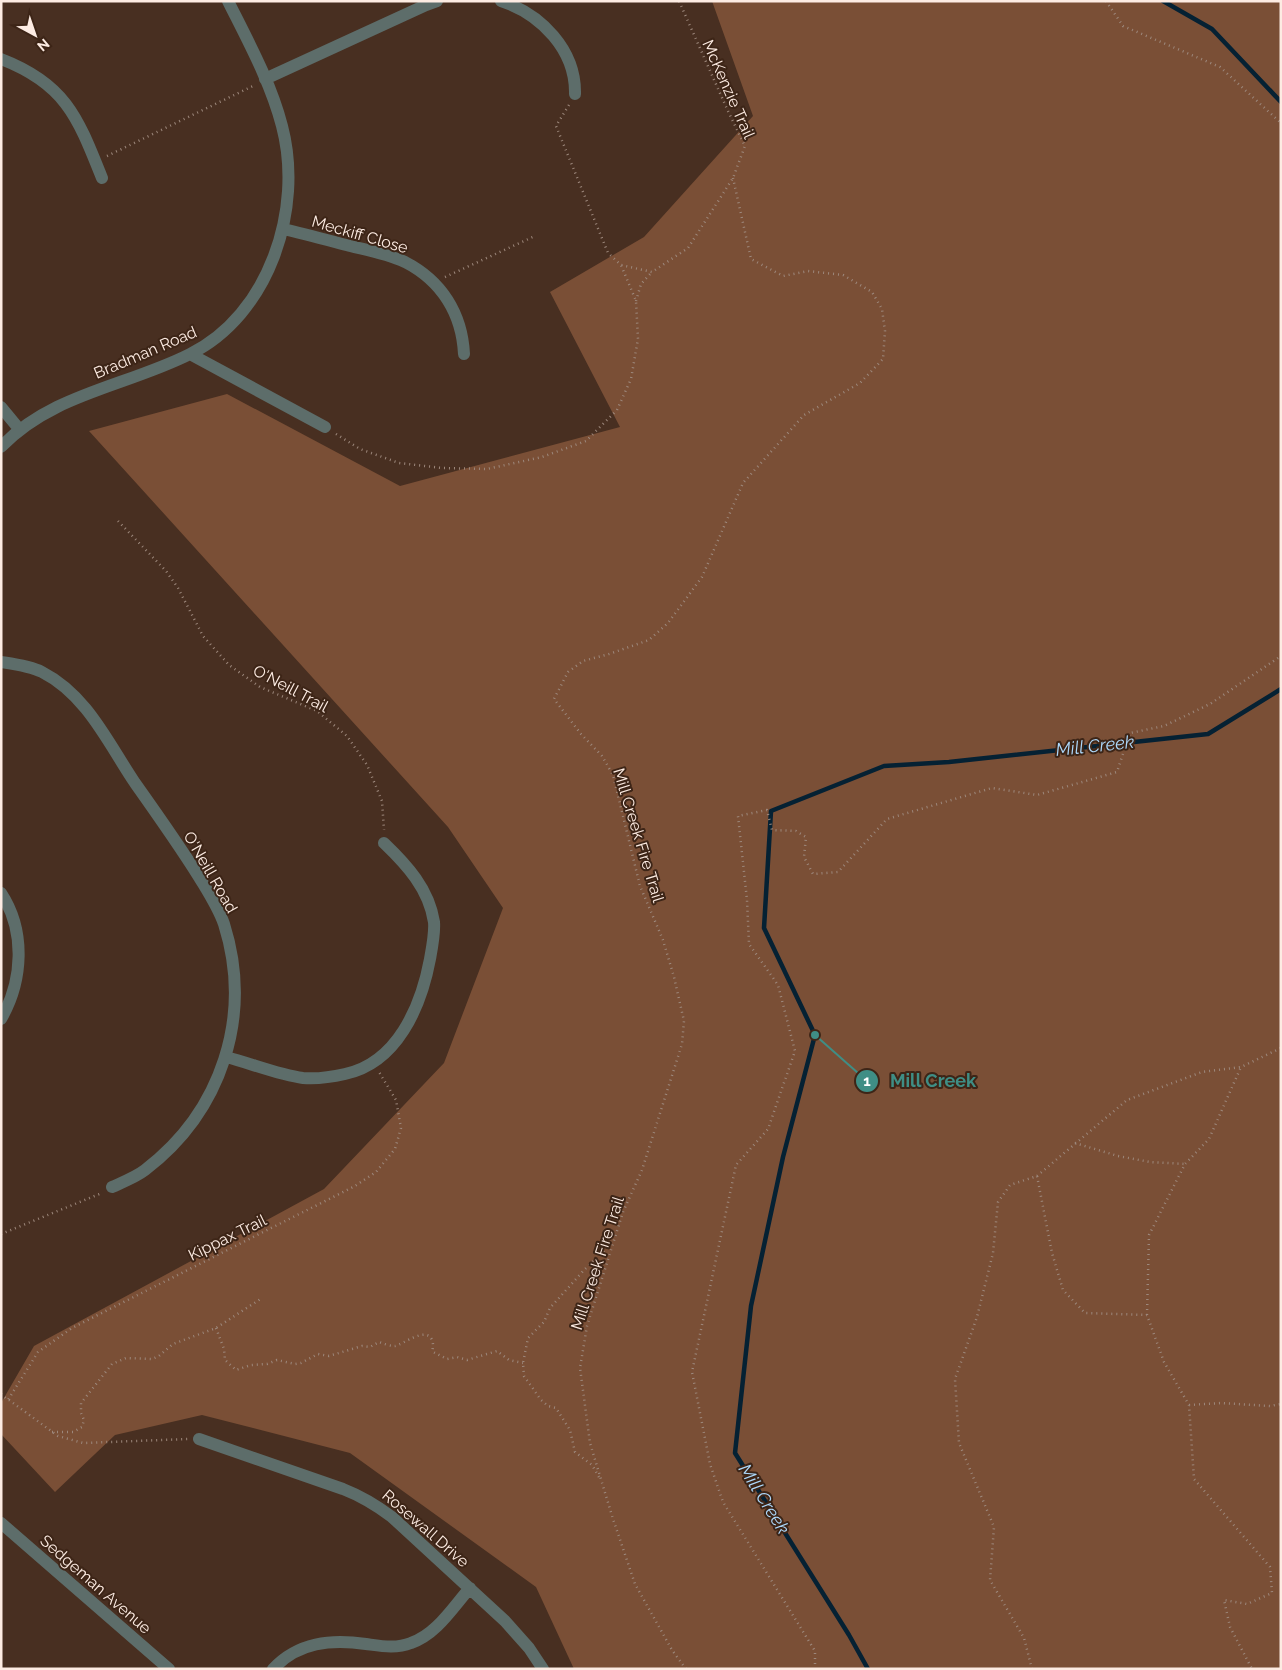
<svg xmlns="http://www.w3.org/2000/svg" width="1282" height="1670" font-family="Raleway,sans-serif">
  <rect width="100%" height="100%" fill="#482f21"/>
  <path fill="#7a4f36" d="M712 1H1281V1669H574L536 1587 350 1453 202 1415 115 1435 55 1492 1 1434V1403L34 1346 324 1189 444 1063 503 908 448 827 89 431 227 394 400 486 620 427 550 292 644 237 753 116Z"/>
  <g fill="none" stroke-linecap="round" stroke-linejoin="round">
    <path stroke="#052133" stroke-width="4.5" d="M1163 1 1212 29 1281 102
      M868 1669 849 1635 735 1453 751 1306 783 1157 815 1035 764 928 771 811 884 766 949 762 1208 734 1281 689"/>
    <path stroke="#9d887c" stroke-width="2.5" stroke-dasharray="1 4" stroke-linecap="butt" d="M1106 1 1123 26 1220 67 1281 123
      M569 105 556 126 608 253 621 265 652 272 688 248 733 178 745 146 727 109 679 1
      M107 156 255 85
      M445 277 535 236
      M636 301 641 284 652 272
      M336 434 360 449 399 463 442 468 487 469 542 457 586 441 617 410 631 379 638 339 636 301 621 265
      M118 521 166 571 178 588 203 636 229 665 260 687 317 711 347 736 367 765 382 801 384 830
      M1075 1143 1118 1156 1150 1162 1185 1164
      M1037 1176 1127 1100 1202 1072 1241 1067 1281 1048
      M1 1234 102 1193
      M1147 1315 1149 1235 1185 1164 1209 1139 1241 1067
      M216 1328 224 1349 225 1360 236 1370 251 1365 267 1364 277 1360 295 1364 301 1363 318 1354 329 1356 362 1346 370 1347 379 1342C384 1344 390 1346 395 1346 404 1344 426 1326 432 1340 434 1344 432 1348 433 1352L447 1359 457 1357 467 1360 497 1351 509 1360 523 1363
      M1 1394 8 1400 38 1352 72 1328 355 1186 376 1172 395 1149 401 1128 396 1100 379 1072
      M9 1400 58 1436 83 1443 188 1439
      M1189 1405 1221 1403 1270 1406 1281 1404
      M52 1432H73L82 1427 84 1420 81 1413V1403L112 1364 126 1358 152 1359 159 1356 173 1344 216 1328 262 1298
      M599 1477 592 1465 575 1452 570 1430 556 1408 548 1406 541 1400 524 1376 523 1363 528 1338 544 1322 550 1308 585 1269 602 1253 613 1240
      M686 1669 672 1650 635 1584 613 1519 590 1443 580 1368 587 1326 623 1212 642 1170 682 1044 684 1021 674 977 663 940 640 886 613 775 602 756 581 734 554 699 568 672 583 661 609 654 649 640 668 623 702 577 743 483 804 415 860 383 883 359 885 331 882 309 872 292 843 275 808 271 783 276 751 259 733 178
      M815 1669V1651L723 1502 710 1464 692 1372 736 1165 768 1129 795 1051 778 985 749 944 747 900 738 816 767 810 772 830 796 831 806 837 804 857 813 874 838 872 887 819 992 788 1037 795 1117 772 1130 733 1164 726 1210 704 1281 656
      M1032 1669 1024 1638 990 1580 994 1527 959 1443 955 1379 977 1317 993 1253 998 1202 1010 1185 1037 1176 1052 1253 1063 1290 1085 1313 1147 1315 1164 1362 1189 1405 1194 1479 1270 1567 1272 1593 1247 1604 1224 1600 1230 1627 1252 1669"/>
    <path stroke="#5d6d6a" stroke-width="12" d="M501 1C541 14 576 50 575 94
      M1 59C66 84 78 118 102 178
      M265 79 426 5 437 1
      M283 229C305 234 327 240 350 246 368 250 388 254 405 262 442 281 462 314 464 354
      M190 354 325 427
      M1 407 20 430
      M1 447C51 394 127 386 190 354 269 315 304 209 282 126 271 83 248 41 228 1
      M1 662C14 664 30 666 42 672 87 695 108 743 135 783 157 814 179 845 199 877 208 892 218 907 224 924 253 1016 222 1111 145 1170 136 1177 123 1182 112 1187
      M1 893C26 931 23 981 1 1019
      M226 1057C250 1063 279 1075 303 1078 316 1079 332 1077 345 1074 397 1063 421 1007 430 959 432 948 435 933 434 922 429 889 407 865 384 843
      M199 1439 343 1489C361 1496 376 1505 392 1517L505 1621 529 1648 543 1669
      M1 1523 169 1669
      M273 1669C298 1642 331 1639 366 1644 381 1646 396 1649 411 1643 437 1634 453 1607 470 1588"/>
  </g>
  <g text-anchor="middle" stroke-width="4" stroke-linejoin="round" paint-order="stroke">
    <g font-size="16" fill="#fdece3" stroke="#3d2517">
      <text transform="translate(729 89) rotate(66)" y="6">McKenzie Trail</text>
      <text transform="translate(360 234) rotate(16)" y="6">Meckiff Close</text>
      <text transform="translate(145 352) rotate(-23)" y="6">Bradman Road</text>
      <text transform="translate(291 688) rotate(28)" y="6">O'Neill Trail</text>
      <text transform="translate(639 835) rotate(73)" y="6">Mill Creek Fire Trail</text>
      <text transform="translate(211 872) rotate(60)" y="6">O'Neill Road</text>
      <text transform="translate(227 1237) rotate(-26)" y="6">Kippax Trail</text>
      <text transform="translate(597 1263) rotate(-72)" y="6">Mill Creek Fire Trail</text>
      <text transform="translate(426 1528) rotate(41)" y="6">Rosewall Drive</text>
      <text transform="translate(96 1584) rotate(41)" y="6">Sedgeman Avenue</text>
    </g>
    <g font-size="18" font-style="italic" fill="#add9fc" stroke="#3d2517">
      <text transform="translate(1095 746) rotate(-6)" y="6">Mill Creek</text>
      <text transform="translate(764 1499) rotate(58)" y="6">Mill Creek</text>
    </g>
  </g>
  <path fill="none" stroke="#3f8e85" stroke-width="2" d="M815 1035L867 1081"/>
  <g fill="#3f8e85" stroke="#3d2517" stroke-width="2">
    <circle cx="815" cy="1035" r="5"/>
    <circle cx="867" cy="1081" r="12"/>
  </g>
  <g font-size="15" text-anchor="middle" font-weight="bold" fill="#fff">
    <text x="867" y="1086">1</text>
  </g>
  <g font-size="18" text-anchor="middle" font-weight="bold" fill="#3f8e85" stroke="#3d2517" stroke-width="4" stroke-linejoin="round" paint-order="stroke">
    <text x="933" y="1087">Mill Creek</text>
  </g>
  <rect width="1282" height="1670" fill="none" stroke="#fdece3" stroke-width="5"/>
  <g transform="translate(35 35) rotate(140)" stroke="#3d2517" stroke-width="4" paint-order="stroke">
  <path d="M0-4L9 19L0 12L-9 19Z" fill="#fdece3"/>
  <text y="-8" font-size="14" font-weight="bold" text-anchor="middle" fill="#fdece3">N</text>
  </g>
</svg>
